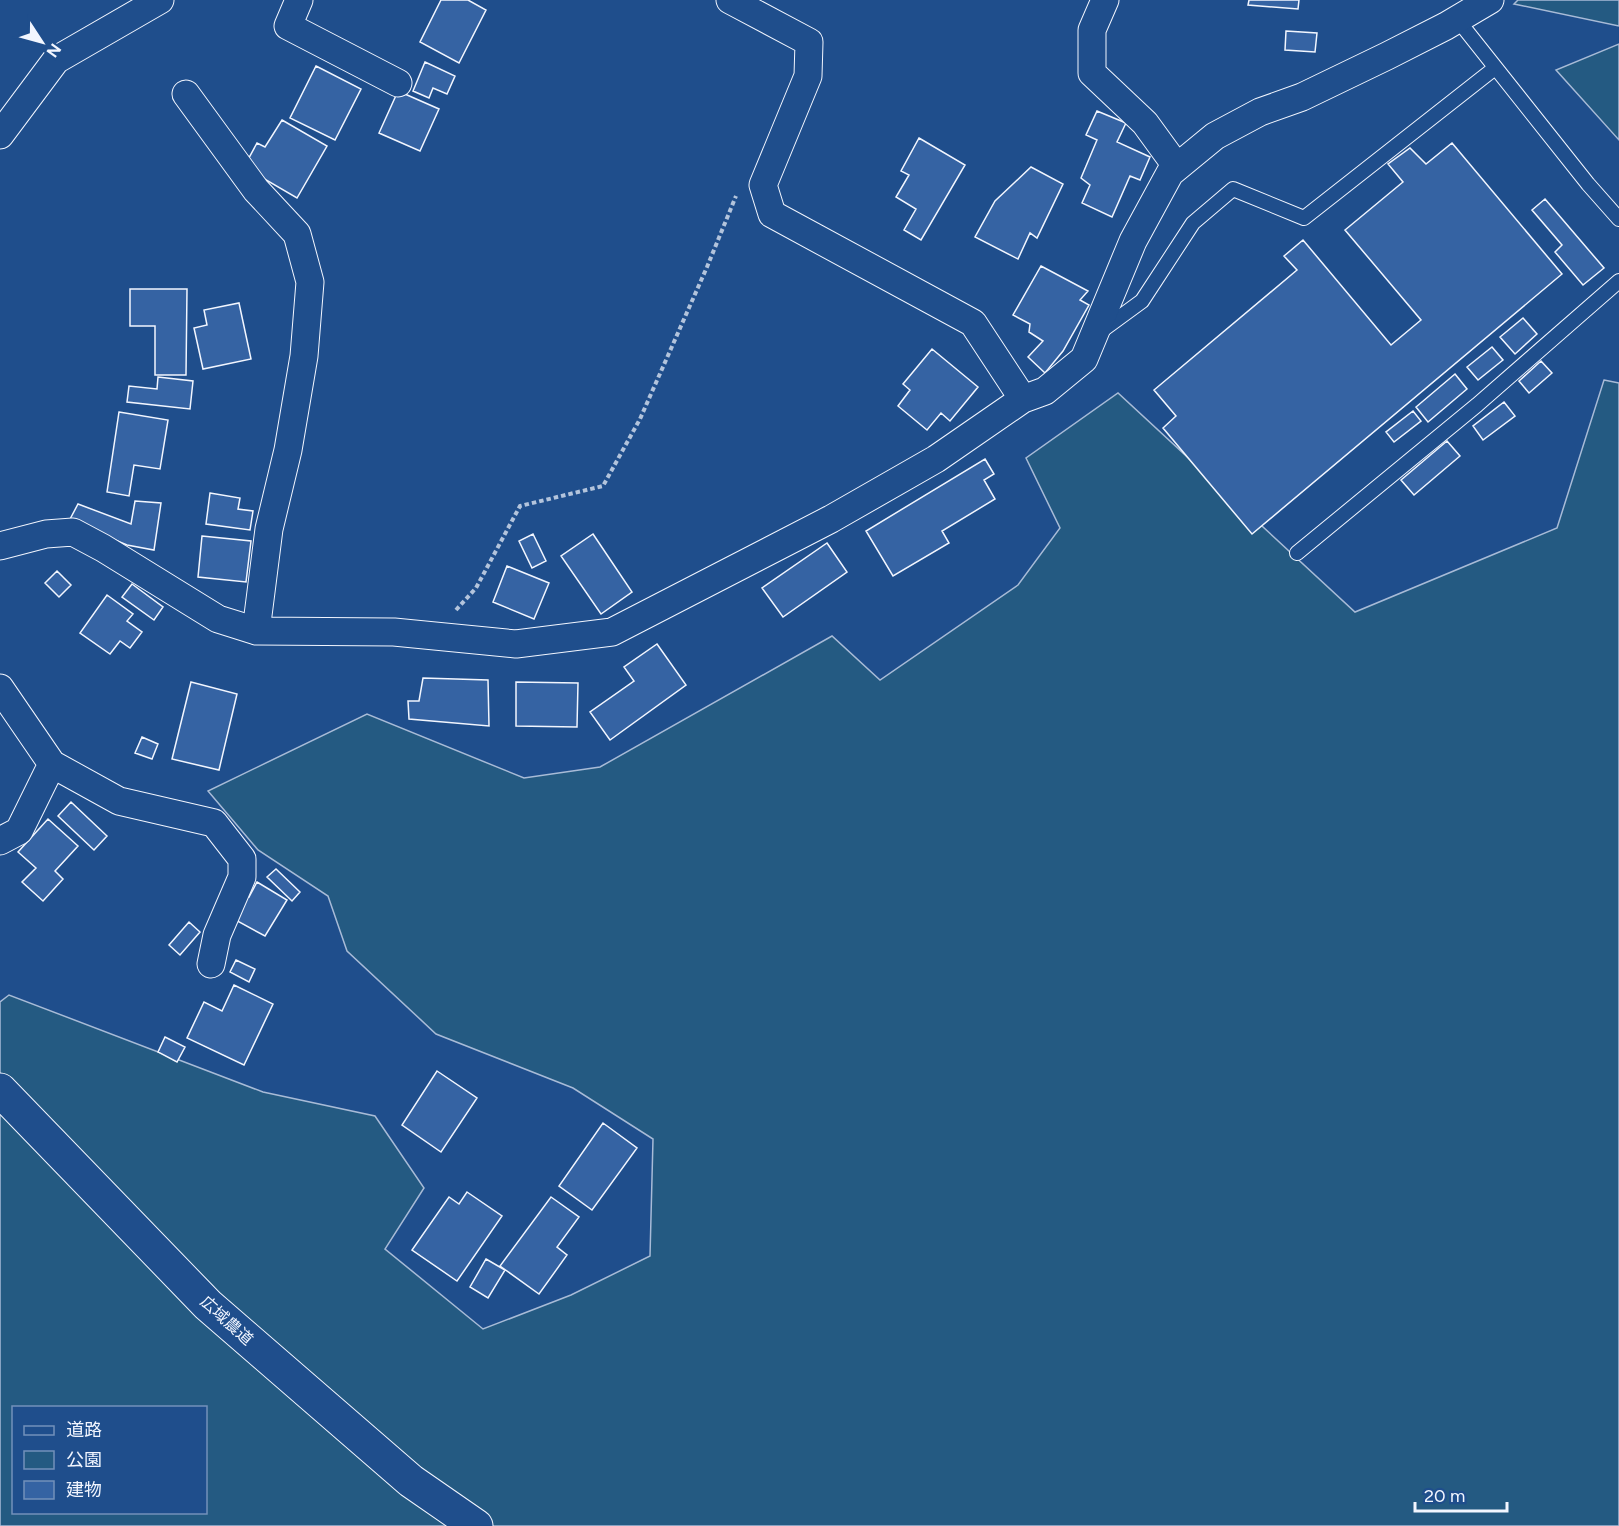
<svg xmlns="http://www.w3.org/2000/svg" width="1619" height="1526" font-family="Figtree,'Noto Sans JP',sans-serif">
  <rect width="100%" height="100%" fill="#1f4e8c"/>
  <path fill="#245a82" stroke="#a8bbd7" stroke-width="1.5" fill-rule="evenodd" d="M1518 0H1619V26L1514 4Z
    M1619 44V140L1556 70Z
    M1604 380 1619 383V1526H0V1002L9 995 263 1092 375 1116 424 1188 385 1249 483 1329 571 1295 650 1256 653 1139 573 1088 436 1034 347 951 328 896 258 850 208 791 367 714 524 778 600 767 832 636 880 680 1018 585 1060 528 1026 458 1118 393 1355 612 1557 528ZM14 1408H206V1512H14Z"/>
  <path fill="#3563a3" stroke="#f2f6ff" stroke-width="1.5" d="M441 0H468L486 10 459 63 420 42Z
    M1249 0H1299L1298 9 1248 5Z
    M1286 31 1317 33 1315 52 1285 50Z
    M425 62 455 76 447 94 433 88 429 98 413 91Z
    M316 66 361 89 335 140 290 118Z
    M398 91 439 109 420 151 379 133Z
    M1097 111 1126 123 1117 142 1150 157 1140 180 1130 176 1112 217 1082 203 1090 185 1081 178 1097 140 1086 135Z
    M282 120 327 146 297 198 244 167 257 143 265 147Z
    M919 138 965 165 921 240 904 230 916 209 896 197 909 175 901 171Z
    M1452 143 1562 274 1252 534 1163 428 1176 416 1154 390 1297 270 1284 256 1303 240 1391 345 1421 320 1345 230 1403 182 1388 164 1410 148 1426 164Z
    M1031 167 1063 184 1037 238 1030 233 1018 259 975 237 995 201Z
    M1545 199 1604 268 1583 285 1555 252 1562 245 1532 210Z
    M1041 266 1088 291 1080 300 1089 305 1063 351 1045 373 1028 357 1043 341 1029 332 1030 324 1013 315Z
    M130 289H187L186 375H155V326H130Z
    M239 303 251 359 203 369 194 328 207 325 204 310Z
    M1523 318 1537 334 1515 354 1500 337Z
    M1492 347 1503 360 1478 380 1467 367Z
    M932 349 978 387 950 421 941 413 927 430 898 406 910 390 903 384Z
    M1541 361 1552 373 1529 393 1519 381Z
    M1455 374 1467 389 1428 422 1416 407Z
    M158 377 193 381 190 409 127 402 129 386 157 389Z
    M1504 402 1515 416 1483 440 1473 426Z
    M1413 411 1421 421 1394 442 1386 432Z
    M119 412 168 420 160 469 134 465 129 496 107 492Z
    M1447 441 1460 456 1414 495 1401 480Z
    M985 459 994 474 984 480 995 499 942 531 949 543 893 576 866 531Z
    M210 493 240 498 238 509 253 511 250 530 206 524Z
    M135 501 161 503 154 550 127 545 69 521 78 504 131 524Z
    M533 534 546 561 532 568 519 541Z
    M593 534 632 592 601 614 561 556Z
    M202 536 251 541 246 582 198 577Z
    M827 543 847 572 783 617 762 588Z
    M507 566 549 583 534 619 493 602Z
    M57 571 71 585 59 597 45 583Z
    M132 584 163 607 154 620 122 597Z
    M107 595 133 614 127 621 142 632 130 648 120 641 110 654 80 633Z
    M657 644 686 685 610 740 590 712 634 681 624 667Z
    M423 678 488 680 489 726 409 719 408 701H419Z
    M191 682 237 694 219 770 172 759Z
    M516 682 578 683 577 727 516 726Z
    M142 737 158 744 152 759 135 753Z
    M71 802 107 836 94 850 58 816Z
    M48 819 78 846 55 871 63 879 43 901 22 882 36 868 18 852Z
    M276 869 300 892 292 901 267 877Z
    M257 882 287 900 265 936 230 917 241 893 249 897Z
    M189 922 200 932 180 955 169 945Z
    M236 960 255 969 249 982 230 972Z
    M234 985 273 1004 244 1065 187 1038 204 1002 222 1011Z
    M165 1037 185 1047 177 1062 158 1052Z
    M437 1071 477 1098 441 1152 402 1125Z
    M603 1123 637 1148 592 1210 559 1186Z
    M467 1192 502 1216 457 1281 412 1250 449 1197 459 1204Z
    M551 1197 579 1217 557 1247 567 1255 539 1294 500 1266Z
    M486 1259 505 1270 488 1298 470 1287Z"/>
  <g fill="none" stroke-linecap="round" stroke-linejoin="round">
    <defs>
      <path id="service" d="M1457 19 1588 184 1619 219
        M1101 331 1142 301 1193 223 1233 189 1304 218 1495 68
        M1297 553 1477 405 1619 281"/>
      <path id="minor" d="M299 0 288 26 398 83
        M730 0 809 42 808 76 763 185 772 214 973 323 1023 399
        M1105 0 1092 30V73L1145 123 1177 167
        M186 94 256 190 297 234 310 282 304 356 288 450 269 529 256 631
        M0 135 56 60 160 0
        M0 546 46 534 73 532 103 548 218 619 256 631 394 632 516 644 612 632 831 519 936 459 1023 399 1045 391 1084 359 1133 241 1170 173 1215 136 1260 112 1302 97 1387 56 1446 26 1490 0
        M0 688 52 764 119 801 214 823 242 859V877L217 935 211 964
        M0 841 19 831 52 764"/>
      <path id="tertiary" d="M0 1090 208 1305 411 1481 476 1526"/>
    </defs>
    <use href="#service" stroke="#f2f6ff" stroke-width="16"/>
    <use href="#minor" stroke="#f2f6ff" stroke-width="29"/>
    <use href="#tertiary" stroke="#f2f6ff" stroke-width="35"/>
    <path stroke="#b3c4dc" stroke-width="4" stroke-dasharray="4.5 3" stroke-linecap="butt" d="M456 610 476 588 520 506 603 486 640 419 707 267 736 196"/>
    <use href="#service" stroke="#1f4e8c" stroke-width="14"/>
    <use href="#minor" stroke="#1f4e8c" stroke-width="27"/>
    <use href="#tertiary" stroke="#1f4e8c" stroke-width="33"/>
  </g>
  <g text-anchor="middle" stroke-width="4.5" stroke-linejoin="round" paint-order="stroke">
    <g font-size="16" fill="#f2f6ff" stroke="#1f4e8c">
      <text transform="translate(227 1320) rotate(42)" y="6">広域農道</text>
    </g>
  </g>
  <rect x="12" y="1406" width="195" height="108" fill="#1f4e8c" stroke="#7391ba" stroke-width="1.5"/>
  <rect x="24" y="1426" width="30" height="9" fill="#1f4e8c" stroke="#7391ba" stroke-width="1.5"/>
  <text x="66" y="1436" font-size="18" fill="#f2f6ff">道路</text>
  <rect x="24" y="1451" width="30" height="18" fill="#245a82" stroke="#7391ba" stroke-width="1.5"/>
  <text x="66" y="1466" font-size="18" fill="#f2f6ff">公園</text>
  <rect x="24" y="1481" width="30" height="18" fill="#3563a3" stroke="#7391ba" stroke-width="1.5"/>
  <text x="66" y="1496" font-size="18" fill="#f2f6ff">建物</text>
  <g transform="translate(42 42) rotate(126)" stroke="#1f4e8c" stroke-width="4.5" paint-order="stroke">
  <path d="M0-4.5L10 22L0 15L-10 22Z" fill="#f2f6ff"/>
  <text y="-9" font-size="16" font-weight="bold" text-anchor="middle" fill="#f2f6ff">N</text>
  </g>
  <path d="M1415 1502v9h92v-9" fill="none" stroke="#f2f6ff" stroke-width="3"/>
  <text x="1424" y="1502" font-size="18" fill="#f2f6ff" stroke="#1f4e8c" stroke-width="4.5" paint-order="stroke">20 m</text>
</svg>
